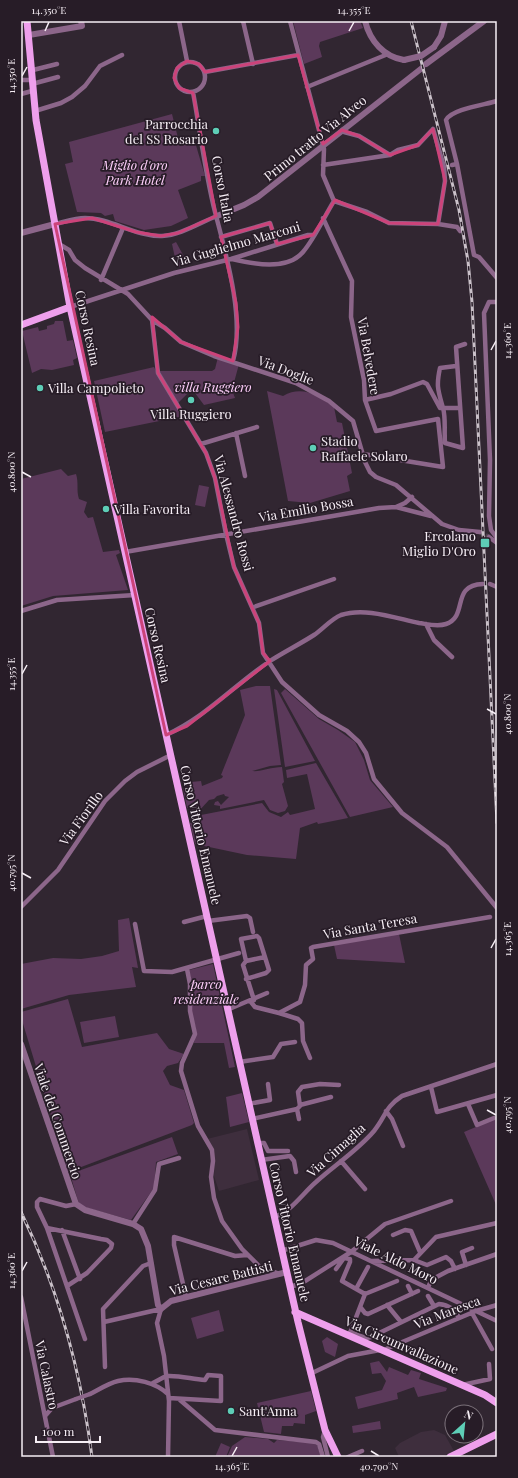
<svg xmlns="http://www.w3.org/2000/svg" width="518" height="1478" font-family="'Playfair Display',serif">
  <rect width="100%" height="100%" fill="#312631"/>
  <path fill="#3e2e3d" d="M247 1129 259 1180 219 1191 214 1176 215 1151 207 1139Z
    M434 1430 445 1435 454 1451 442 1457H399L395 1448 400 1443 421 1432Z"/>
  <path fill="#5b395a" d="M293 21H360L363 28 320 42 319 46 322 57 304 64Z
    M172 114 180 146 195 142 205 176H201V181L178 190 188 218 171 226 144 230 115 221 113 214 105 216 101 213 77 212 65 164 73 162 69 142Z
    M176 242 188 264 177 267 172 244Z
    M55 321H63L67 341 73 340 77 358 73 360 74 365 52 370 41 369 32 373 22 331 38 327 39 331 47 329V326L54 324Z
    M218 357 239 364 232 390 235 398 204 405 192 389 178 403 159 371H212L215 369Z
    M154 367 161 381 184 416 105 432 94 381Z
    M267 391 283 396C302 385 318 395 334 407L337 422 342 423 352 473 347 476 350 491 310 503 288 501Z
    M61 469 68 476 76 474C79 483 76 490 79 499L87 502 84 512 88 518 93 517 103 552 119 550 120 553 116 555 128 590 53 596 21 606V479Z
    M199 485 209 487 205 507 195 505Z
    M256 686H270L281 765 270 766 252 771C261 772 271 767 282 767L284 782 282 784 288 806 285 811 278 813 270 810 264 800 220 809V806L214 805 215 802 218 801 221 805 229 797 225 796 224 794 217 796 214 799 209 800 198 812H193L192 808H187L183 788 189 786 191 782 201 781 202 786 222 778 223 776 221 775 245 715 240 690Z
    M274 689 277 690 315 761 285 767Z
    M285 689 319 719 338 730 355 742 364 760 370 780 393 807 350 817 281 693Z
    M316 763 348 818 318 824 317 822 300 828 296 859 247 855 195 844 190 823 195 822V818L201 815 262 803 269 812 281 817 288 812 290 815 315 809 307 774 287 778 286 770Z
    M129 918 138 968 132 967 136 987 69 995 21 1009V964L53 958 81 959 102 956 119 951 118 920Z
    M399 934 405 963 337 959 334 945Z
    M213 964 235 1067 229 1068 224 1043H194L196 1029 191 1011 192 984 189 970Z
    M68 999 82 1047 157 1033 169 1049 184 1054 178 1063 167 1066 163 1071 170 1085 184 1090 194 1123 192 1125 68 1172 21 1017V1012Z
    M115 1016 119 1037 84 1043 80 1022Z
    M242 1093 249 1122 230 1127 226 1097Z
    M497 1118V1207L464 1132Z
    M172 1137 178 1154 156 1162 154 1188 131 1220 84 1207 79 1204 70 1174Z
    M219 1310 224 1331 197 1339 191 1318Z
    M327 1337 338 1344 335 1357 325 1352 322 1341Z
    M379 1361 387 1372 389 1367 408 1375 411 1370 421 1373 419 1379 447 1388 446 1391 418 1397 414 1387 397 1393 398 1399 358 1409 355 1397 382 1390 386 1381 381 1373 372 1374 370 1363Z
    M311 1391 316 1411 305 1415V1424L294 1423 293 1426H282L281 1434 264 1432 257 1403Z
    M380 1421 381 1429 353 1433 352 1426Z
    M245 1437 268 1439 274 1443 277 1440 315 1443 317 1445 321 1457H227L232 1446Z
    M221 1443 230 1447 226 1457H215Z"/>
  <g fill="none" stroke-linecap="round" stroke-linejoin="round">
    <path stroke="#4f444e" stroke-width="4.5" stroke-dasharray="4.5 2" stroke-linecap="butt" d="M480 532 489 537"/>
    <path stroke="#8c668a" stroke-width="4.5" d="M179 21 187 61
      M243 21 253 64
      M290 21 324 149 323 175 334 201
      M175 77a15 15 0 1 1 30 0a15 15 0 1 1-30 0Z
      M33 70 57 64
      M205 72 298 55
      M21 80H32
      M32 84 58 77
      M307 87 388 54
      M193 92C200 131 205 172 215 212 226 254 245 319 233 361
      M21 94 32 91
      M35 111 61 103 72 97 85 86 100 66 122 55
      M433 129 444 167 445 181 438 224
      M342 130 344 132 359 136 390 155
      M457 164 474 255 479 257 497 278
      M323 165 390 155 398 150 418 145 433 129
      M452 165 457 164 446 120C452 109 484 105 497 101
      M334 201 367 212 389 223 438 224 457 227 460 231
      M323 218 352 281 351 317 364 380 365 400 376 431 438 419 443 467 363 454
      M55 224C64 222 75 218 85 218 111 218 135 237 162 236 181 235 199 223 217 216
      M221 237 270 223 277 244
      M59 244 69 250 75 260 85 268 128 294 152 320 158 373 206 453 215 478 226 534 234 567 259 623 263 653 282 682 319 715 347 731 359 742 366 753 374 779 402 813 447 847 497 908
      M232 259C253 264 287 271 303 252 315 238 324 217 334 201
      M101 280 123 228
      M497 302H489L484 313 490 460 489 516 491 530 497 538
      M70 307 174 273 231 259 308 235H313
      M152 320 165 328 181 342 214 356 296 383 329 401 353 421 365 462 370 472 376 477 396 485 442 524 459 530 480 532
      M456 366 440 368C436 386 438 390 443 408 446 418 444 432 445 443L463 448 456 347 465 344
      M365 400 391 394 423 382 427 384 440 408H459
      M236 433 245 476
      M201 444 257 427
      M396 507 405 503 412 497
      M489 537 497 543
      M125 552 379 508 396 507 431 516
      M490 584 497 587
      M254 607 334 579
      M21 611 57 600 135 595
      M426 624 434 640 452 657
      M166 735C206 717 234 685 270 661 284 652 300 644 314 635 323 629 331 619 341 615 365 607 395 618 419 623 427 624 437 627 446 624 469 616 450 585 483 584
      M21 907 58 870 105 801 125 781 137 772 171 755
      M208 921 247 916 250 918 253 932
      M184 922 207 916
      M135 924 144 971 172 972 239 953
      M246 961 241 939 257 936 259 938 269 970 266 973 246 979
      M187 969 190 984V1011L195 1034 182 1063 181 1071 198 1126 212 1150 213 1161 211 1177 214 1198 222 1221 242 1249 260 1267 280 1274
      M254 1000 243 965 246 961 265 957
      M251 1002 255 1007 279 1013 300 1002 305 985 306 965 313 959 311 948 313 947 490 917
      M227 1010 267 993
      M279 1013 298 1019 302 1023 303 1041 310 1058
      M239 1062 273 1057 281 1044 295 1042
      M431 1087 437 1112 497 1095
      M248 1104 270 1100 268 1084
      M468 1104 477 1125 494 1118
      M300 1105 331 1097
      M297 1109 299 1119
      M386 1111 392 1119 403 1146
      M252 1119 297 1109 300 1106 298 1092 302 1087 320 1084 339 1085
      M257 1143H264L268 1151H288
      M261 1160 290 1156 294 1161 296 1172
      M341 1161 365 1189
      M76 1204 66 1206 40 1199 37 1202V1207L47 1228 85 1339
      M274 1217C290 1213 303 1193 316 1182 335 1165 358 1150 374 1131 386 1116 385 1107 402 1096L497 1064
      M133 1224 155 1190 159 1164 179 1158
      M47 1228 101 1239 107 1240 112 1244 111 1248 87 1273 67 1286
      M62 1230 80 1279
      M393 1235 405 1230 411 1231 420 1252
      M281 1251 316 1240 333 1243 497 1321
      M414 1260 427 1265 446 1257 451 1261 455 1269
      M372 1261 414 1260 436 1237 497 1223
      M466 1265 462 1252 472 1248
      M336 1269 344 1258 350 1259V1262L342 1281 365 1294
      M408 1286 412 1294
      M290 1287 302 1283 351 1252 385 1224 451 1201
      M428 1288 431 1280 448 1271 497 1254
      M356 1289 368 1267
      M428 1296 434 1306
      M21 1297 53 1457
      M186 1297 174 1245V1237L235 1256 247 1255
      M387 1305 401 1322
      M361 1308 365 1313 368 1314 418 1291
      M161 1309 157 1323 164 1356 169 1401 168 1457
      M472 1313 492 1349
      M104 1322 161 1309
      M350 1332 366 1338 371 1337 439 1304C449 1305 455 1309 459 1318
      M350 1333 365 1294 397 1281
      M384 1351 388 1348 476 1311 497 1305
      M105 1367 103 1309 143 1266 151 1263
      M310 1374 348 1356 380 1350
      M166 1376C180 1375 191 1379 205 1380L208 1375 221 1376V1401L169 1398
      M153 1383 166 1376
      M462 1385 490 1379 489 1364
      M90 1394C98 1390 109 1383 118 1381 135 1377 156 1383 168 1394
      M180 1400 215 1430 316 1442 319 1444 323 1457
      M45 1416 52 1408 76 1399
      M325 1430 323 1437 328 1457
      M348 1457 362 1451"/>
    <path stroke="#8c668a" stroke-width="6" d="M365 21C370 41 384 57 404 60
      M29 35 82 26 81 21
      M434 47 441 36 445 21
      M426 64 484 21
      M217 216 244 205 258 197 422 68
      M21 233 55 224
      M21 1044 76 1204 85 1210 133 1224 141 1229 148 1246 158 1305 161 1309 171 1301 287 1272"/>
    <path stroke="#ee9fec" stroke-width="7" d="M27 21 36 120 70 307 298 1322 325 1430 338 1457
      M21 325 70 307
      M295 1312 485 1395 497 1403
      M450 1457 497 1434"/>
    <defs>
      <path id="rail" d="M411 21 459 210 468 261 472 302 497 823
        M21 1212C59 1290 81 1372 92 1457"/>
    </defs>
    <use href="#rail" stroke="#cac1c9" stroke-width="3"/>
    <use href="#rail" stroke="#271c27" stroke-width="1.5" stroke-dasharray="4.5" stroke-linecap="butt"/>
    <path stroke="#8c668a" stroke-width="4.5" d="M76 1399 90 1394"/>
    <path stroke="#8c668a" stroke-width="6" d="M404 60 421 56 434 47"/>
  </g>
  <path fill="none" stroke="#cc437a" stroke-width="3" stroke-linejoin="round" d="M298 55 323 144 342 130 359 136 390 155 418 145 433 129 445 181 438 224 389 223 335 200 313 235 277 244 270 223 221 237 236 303 238 327 233 361 181 342 152 317 158 373 206 453 215 478 234 567 259 623 263 653 270 661 187 726 166 735 55 224 92 218 136 232 161 236 178 233 216 216 193 93 179 88 174 78 177 68 187 61 199 64 205 72Z"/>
  <path fill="none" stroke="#f6eef5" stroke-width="1.5" d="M45 31 49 22M349 31 354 22M22 76 27 67M491 350 496 341M22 472 31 477M22 674 27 665M487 709 496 714M22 873 31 878M491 948 496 939M487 1110 496 1115M22 1271 27 1262M371 1451 379 1456M232 1456 237 1447"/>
  <g fill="#5eceb7" stroke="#271c27" stroke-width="1.5">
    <circle cx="216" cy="131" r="4"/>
    <circle cx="40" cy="388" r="4"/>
    <circle cx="191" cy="400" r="4"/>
    <circle cx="313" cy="448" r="4"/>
    <circle cx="106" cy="509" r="4"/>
    <rect x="480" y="538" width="10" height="10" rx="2"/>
    <circle cx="231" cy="1411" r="4"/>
  </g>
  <g text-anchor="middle" stroke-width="3.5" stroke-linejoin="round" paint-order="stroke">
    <g font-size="13" fill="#f6eef5" stroke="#271c27" text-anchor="start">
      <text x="208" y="129" text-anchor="end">Parrocchia<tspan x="208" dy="15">del SS Rosario</tspan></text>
      <text x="48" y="393">Villa Campolieto</text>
      <text x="191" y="419" text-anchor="middle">Villa Ruggiero</text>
      <text x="321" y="446">Stadio<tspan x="321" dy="15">Raffaele Solaro</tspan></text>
      <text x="114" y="514">Villa Favorita</text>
      <text x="476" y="541" text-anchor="end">Ercolano<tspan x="476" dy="15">Miglio D'Oro</tspan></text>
      <text x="239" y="1416">Sant'Anna</text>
    </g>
    <g font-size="13" fill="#f6eef5" stroke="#271c27">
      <text transform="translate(315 138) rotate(-39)" y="5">Primo tratto Via Alveo</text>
      <text transform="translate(223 189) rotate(79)" y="5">Corso Italia</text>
      <text transform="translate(236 244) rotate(-16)" y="5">Via Guglielmo Marconi</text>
      <text transform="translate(88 328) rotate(78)" y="5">Corso Resina</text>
      <text transform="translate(369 356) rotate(80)" y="5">Via Belvedere</text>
      <text transform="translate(286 370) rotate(21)" y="5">Via Doglie</text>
      <text transform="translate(306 509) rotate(-10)" y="5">Via Emilio Bossa</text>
      <text transform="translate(234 513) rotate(75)" y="5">Via Alessandro Rossi</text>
      <text transform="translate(158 645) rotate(77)" y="5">Corso Resina</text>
      <text transform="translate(81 818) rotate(-54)" y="5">Via Fiorillo</text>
      <text transform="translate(201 835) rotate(77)" y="5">Corso Vittorio Emanuele</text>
      <text transform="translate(370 926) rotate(-10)" y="5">Via Santa Teresa</text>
      <text transform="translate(58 1121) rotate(71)" y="5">Viale del Commercio</text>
      <text transform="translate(336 1150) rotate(-42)" y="5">Via Cimaglia</text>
      <text transform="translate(290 1232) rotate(77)" y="5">Corso Vittorio Emanuele</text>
      <text transform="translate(396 1260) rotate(26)" y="5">Viale Aldo Moro</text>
      <text transform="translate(221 1278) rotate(-14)" y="5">Via Cesare Battisti</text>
      <text transform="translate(447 1312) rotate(-21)" y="5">Via Maresca</text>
      <text transform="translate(402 1345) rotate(24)" y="5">Via Circumvallazione</text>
      <text transform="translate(47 1375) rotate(78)" y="5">Via Calastro</text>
    </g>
    <g font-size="13" font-style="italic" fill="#ffd0fc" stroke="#271c27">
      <text x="135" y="170">Miglio d'oro<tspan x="135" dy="15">Park Hotel</tspan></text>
      <text x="213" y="392">villa Ruggiero</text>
      <text x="206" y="989">parco<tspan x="206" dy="15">residenziale</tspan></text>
    </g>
  </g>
  <rect width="518" height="1478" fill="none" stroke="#271c27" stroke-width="44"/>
  <g transform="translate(464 1424) rotate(27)"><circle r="19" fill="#271c27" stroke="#7a7079"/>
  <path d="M0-3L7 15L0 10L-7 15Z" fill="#5eceb7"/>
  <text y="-6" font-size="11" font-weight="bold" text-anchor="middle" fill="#f6eef5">N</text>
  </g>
  <path d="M36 1436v6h64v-6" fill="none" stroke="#f6eef5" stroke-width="2"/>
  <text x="42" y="1436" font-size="12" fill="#f6eef5" stroke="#271c27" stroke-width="3" paint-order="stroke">100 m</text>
  <rect x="22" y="22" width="474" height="1434" fill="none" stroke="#f6eef5" stroke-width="1.5"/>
  <g font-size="10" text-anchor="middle" fill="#f6eef5">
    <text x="49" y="14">14.350°E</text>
    <text x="354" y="14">14.355°E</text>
    <text transform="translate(11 76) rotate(-90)" y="4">14.350°E</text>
    <text transform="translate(507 341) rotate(-90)" y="4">14.360°E</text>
    <text transform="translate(11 472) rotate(-90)" y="4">40.800°N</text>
    <text transform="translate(11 674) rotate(-90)" y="4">14.355°E</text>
    <text transform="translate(507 714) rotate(-90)" y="4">40.800°N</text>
    <text transform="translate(11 873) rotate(-90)" y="4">40.795°N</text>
    <text transform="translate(507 939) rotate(-90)" y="4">14.365°E</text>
    <text transform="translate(507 1115) rotate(-90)" y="4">40.795°N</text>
    <text transform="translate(11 1271) rotate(-90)" y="4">14.360°E</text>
    <text x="232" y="1470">14.365°E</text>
    <text x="379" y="1470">40.790°N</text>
  </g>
</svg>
